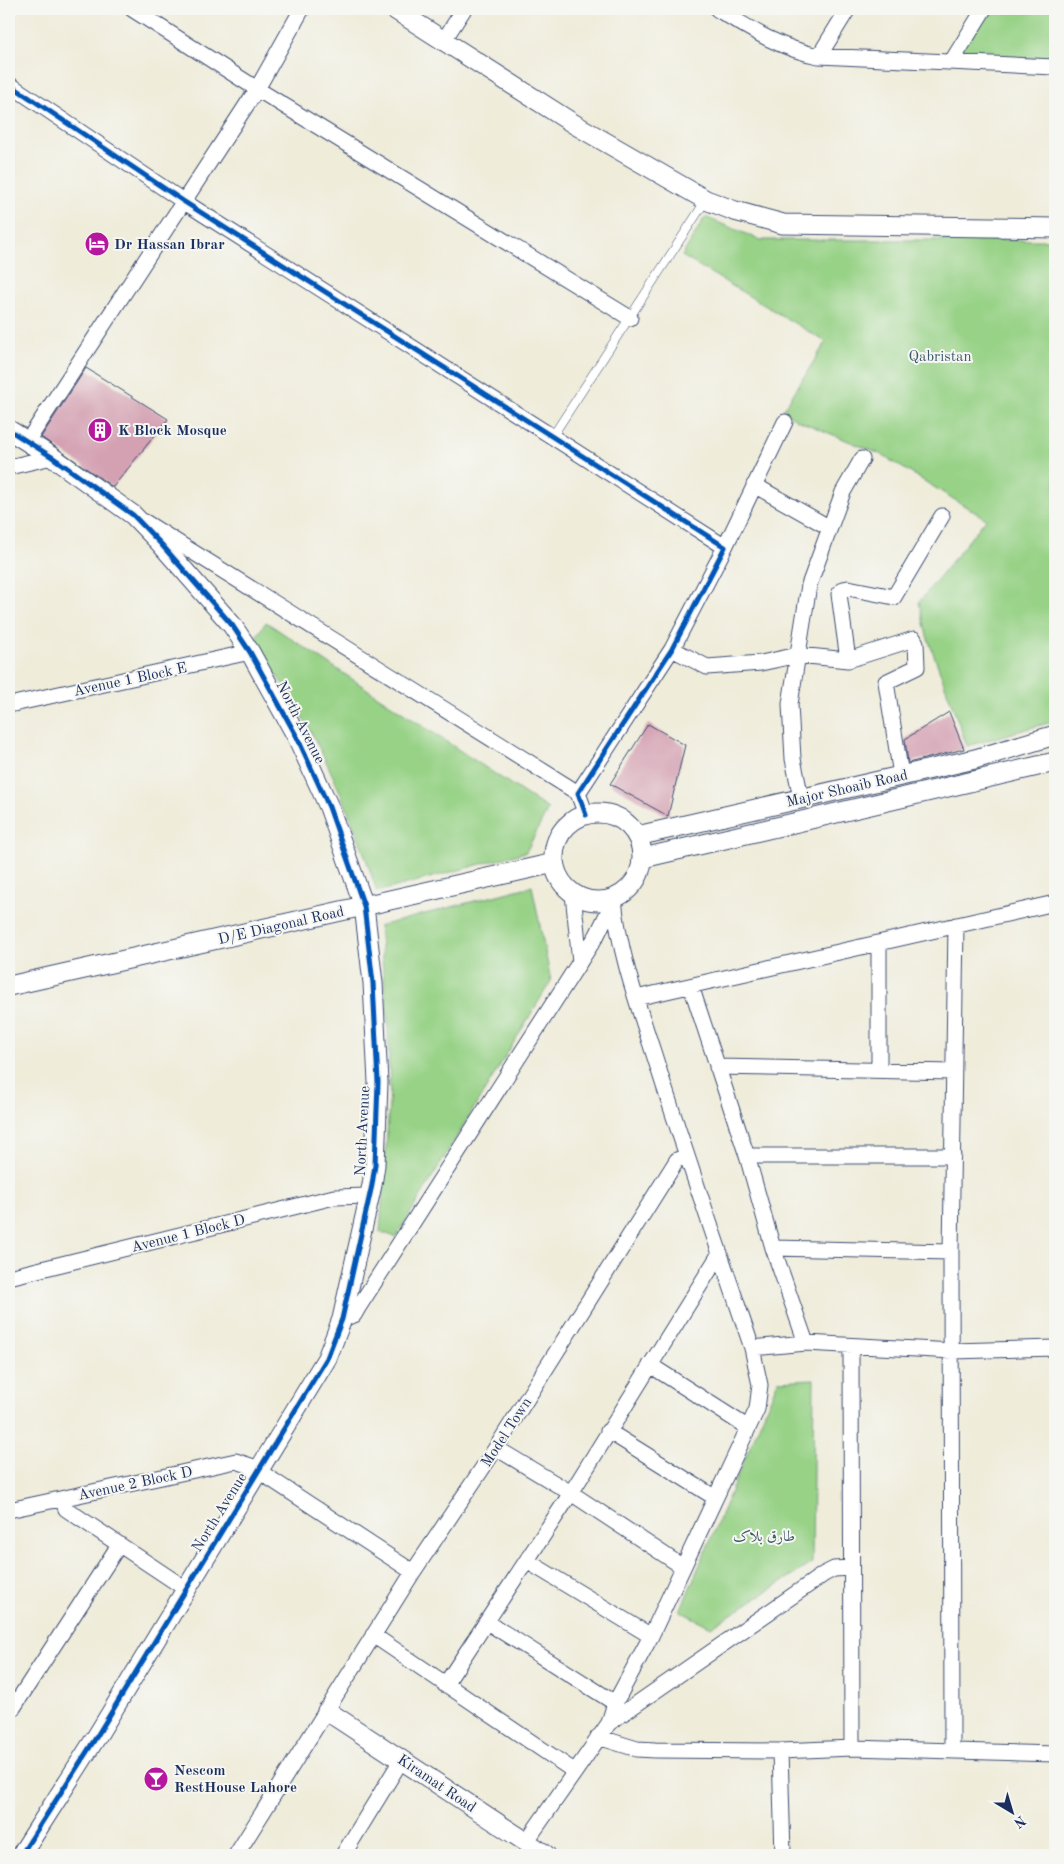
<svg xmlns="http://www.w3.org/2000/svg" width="1064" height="1864" font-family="'Old Standard TT',Amiri,serif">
  <rect width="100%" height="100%" fill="#f6f6f2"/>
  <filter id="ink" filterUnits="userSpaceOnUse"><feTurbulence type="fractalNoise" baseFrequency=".02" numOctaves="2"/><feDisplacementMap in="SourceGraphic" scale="10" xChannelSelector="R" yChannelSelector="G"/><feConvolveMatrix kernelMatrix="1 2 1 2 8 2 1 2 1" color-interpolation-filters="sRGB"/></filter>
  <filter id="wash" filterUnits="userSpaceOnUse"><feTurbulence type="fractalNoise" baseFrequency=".0096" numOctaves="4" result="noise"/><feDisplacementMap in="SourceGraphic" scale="20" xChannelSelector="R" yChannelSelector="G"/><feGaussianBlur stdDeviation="1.12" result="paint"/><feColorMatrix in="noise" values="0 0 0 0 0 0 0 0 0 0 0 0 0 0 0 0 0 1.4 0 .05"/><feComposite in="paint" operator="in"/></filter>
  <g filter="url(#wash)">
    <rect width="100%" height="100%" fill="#efecda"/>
    <path fill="#97d286" stroke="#598072" d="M984 9H1055V67L952 61Z
      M705 217 761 240H1055V721L967 746 927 636 919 602 986 519 880 454 797 420 783 410 826 342 682 256Z
      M266 622 548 809 526 852 377 892C347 797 312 722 253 641Z
      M532 886 551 981 396 1237 380 1232 390 1091 388 1023 379 926Z
      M814 1379 812 1563 711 1627 680 1611 778 1381Z"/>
    <g id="blocks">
      <path fill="#d4a1b2" d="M86 368 168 419 113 487 41 437Z
        M949 712 964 749 908 763 905 739Z
        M648 724 685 745 668 816 610 784Z"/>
    </g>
  </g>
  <g filter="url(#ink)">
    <use href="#blocks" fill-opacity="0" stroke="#3b4b71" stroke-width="1"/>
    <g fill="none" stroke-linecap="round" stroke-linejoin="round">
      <defs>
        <path id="service" d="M552 437 706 200"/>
        <path id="minor" d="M132 9 257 89 630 318
          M717 9C750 29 781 49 819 56L1055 67
          M444 40 464 9
          M819 56 848 9
          M952 61 984 9
          M9 84 183 201 725 547 672 649 578 793 586 815
          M27 442 257 89 302 9
          M9 467 52 457
          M754 485 830 528
          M145 522 578 793
          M725 547 785 422
          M672 649 707 667 761 663 798 655 848 660 914 639 916 643 917 667 886 682 901 775
          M848 660 839 594 843 589 848 588 894 597 942 516
          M9 705 250 652
          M801 798 793 759 790 704 809 585 843 492 862 459
          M573 894 580 962
          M614 899C619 955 640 1010 657 1064 687 1159 720 1253 752 1348L806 1343 953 1351 1055 1348
          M879 945V1069
          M691 986 747 1156 773 1248 806 1343
          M636 998 1055 903
          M717 1067 953 1072
          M747 1156H953
          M773 1248 951 1252 956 925
          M951 1252 952 1750
          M9 1277 334 1197 369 1196
          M342 1319 354 1315 358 1308 597 935 614 900
          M851 1346 852 1748
          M650 1365 747 1427
          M608 1431 714 1497
          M496 1448 571 1493 683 1567
          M62 1499 66 1509 186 1589
          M9 1510 236 1461 251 1466 413 1572
          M527 1561 651 1636
          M487 1622 615 1703
          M373 1635 574 1771
          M445 1685 571 1493 720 1253
          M13 1708 119 1545
          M609 1723 824 1574 834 1569 850 1568
          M598 1737 637 1749 655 1750 780 1751 852 1748 1055 1754
          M780 1751 783 1855
          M526 1842 609 1723 615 1703 651 1636 757 1409 760 1385 752 1348
          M236 1855 413 1572 496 1448 677 1160 687 1156
          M343 1855 402 1759"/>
        <path id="tertiary" d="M394 9 574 124 706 200 735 211 783 224 1055 228
          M9 430 52 457 133 515 161 544 232 625 250 652 297 737 329 807 364 906 373 983 378 1082 375 1165 372 1185 342 1319 327 1358 97 1736 21 1855
          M554 857a44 44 0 1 1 88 0a44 44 0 1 1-88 0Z
          M637 836 975 759 1055 735
          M643 858 1055 762
          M9 986 554 863
          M327 1711 546 1855"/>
      </defs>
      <use href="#service" stroke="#3b4b71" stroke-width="9"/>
      <use href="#minor" stroke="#3b4b71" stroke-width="17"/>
      <use href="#tertiary" stroke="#3b4b71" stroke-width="21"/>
      <use href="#service" stroke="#fff" stroke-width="8"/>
      <use href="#minor" stroke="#fff" stroke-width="15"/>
      <use href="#tertiary" stroke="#fff" stroke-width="19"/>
      <defs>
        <path id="cycleway" d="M9 84 183 201 725 547 672 649 578 793 586 815
          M9 430 52 457 133 515 161 544 232 625 250 652 297 737 329 807 364 906 373 983 378 1082 375 1165 372 1185 342 1319 327 1358 97 1736 21 1855"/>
      </defs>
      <use href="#cycleway" stroke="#f6f6f2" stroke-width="8"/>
      <use href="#cycleway" stroke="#0057b8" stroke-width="5"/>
    </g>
  </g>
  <defs>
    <symbol id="hotel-disc" viewBox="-11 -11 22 22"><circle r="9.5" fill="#b5179e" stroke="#f6f6f2"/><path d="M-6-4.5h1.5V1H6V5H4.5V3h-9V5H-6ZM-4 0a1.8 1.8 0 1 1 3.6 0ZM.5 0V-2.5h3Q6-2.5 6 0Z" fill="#fff"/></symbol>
    <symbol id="building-disc" viewBox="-11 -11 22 22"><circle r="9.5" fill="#b5179e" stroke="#f6f6f2"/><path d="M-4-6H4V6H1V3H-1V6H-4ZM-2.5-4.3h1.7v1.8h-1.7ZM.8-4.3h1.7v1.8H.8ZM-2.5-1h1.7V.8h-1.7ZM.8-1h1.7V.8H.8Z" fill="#fff"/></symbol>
    <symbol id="bar-disc" viewBox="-11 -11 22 22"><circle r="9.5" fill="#b5179e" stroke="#f6f6f2"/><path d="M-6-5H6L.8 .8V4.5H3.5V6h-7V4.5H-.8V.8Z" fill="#fff"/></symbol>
  </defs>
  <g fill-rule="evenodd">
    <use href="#hotel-disc" x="83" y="230" width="28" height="28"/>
    <use href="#building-disc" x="86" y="416" width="28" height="28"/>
    <use href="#bar-disc" x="142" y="1765" width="28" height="28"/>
  </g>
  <g text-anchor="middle" stroke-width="4" stroke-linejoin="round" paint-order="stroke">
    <g font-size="15" font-weight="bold" fill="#1b2f5e" stroke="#f6f6f2" text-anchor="start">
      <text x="114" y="249">Dr Hassan Ibrar</text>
      <text x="118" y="435">K Block Mosque</text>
      <text x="174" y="1775">Nescom<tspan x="174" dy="17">RestHouse Lahore</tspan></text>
    </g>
    <g font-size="15" fill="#3a5868" stroke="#f6f6f2">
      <text x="940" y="361">Qabristan</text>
      <text x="764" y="1541">طارق بلاک</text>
    </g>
    <g font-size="15" fill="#1b2f5e" stroke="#f6f6f2">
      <text transform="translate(130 679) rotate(-12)" y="5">Avenue 1 Block E</text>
      <text transform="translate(301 722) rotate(63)" y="5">North Avenue</text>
      <text transform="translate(847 788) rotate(-13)" y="5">Major Shoaib Road</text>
      <text transform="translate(281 925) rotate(-13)" y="5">D/E Diagonal Road</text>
      <text transform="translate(362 1131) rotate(-87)" y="5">North Avenue</text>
      <text transform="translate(188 1233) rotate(-14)" y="5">Avenue 1 Block D</text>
      <text transform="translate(506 1432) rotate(-57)" y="5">Model Town</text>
      <text transform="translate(135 1483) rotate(-12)" y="5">Avenue 2 Block D</text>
      <text transform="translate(219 1512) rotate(-58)" y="5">North Avenue</text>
      <text transform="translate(437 1783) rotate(34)" y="5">Kiramat Road</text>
    </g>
  </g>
  <rect width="1064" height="1864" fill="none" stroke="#f6f6f2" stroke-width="30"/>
  <g transform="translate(1012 1812) rotate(142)" stroke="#f6f6f2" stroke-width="4" paint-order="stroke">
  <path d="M0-4L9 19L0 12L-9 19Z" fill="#1b2f5e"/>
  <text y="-8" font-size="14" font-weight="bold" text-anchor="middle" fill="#1b2f5e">N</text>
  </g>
</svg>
